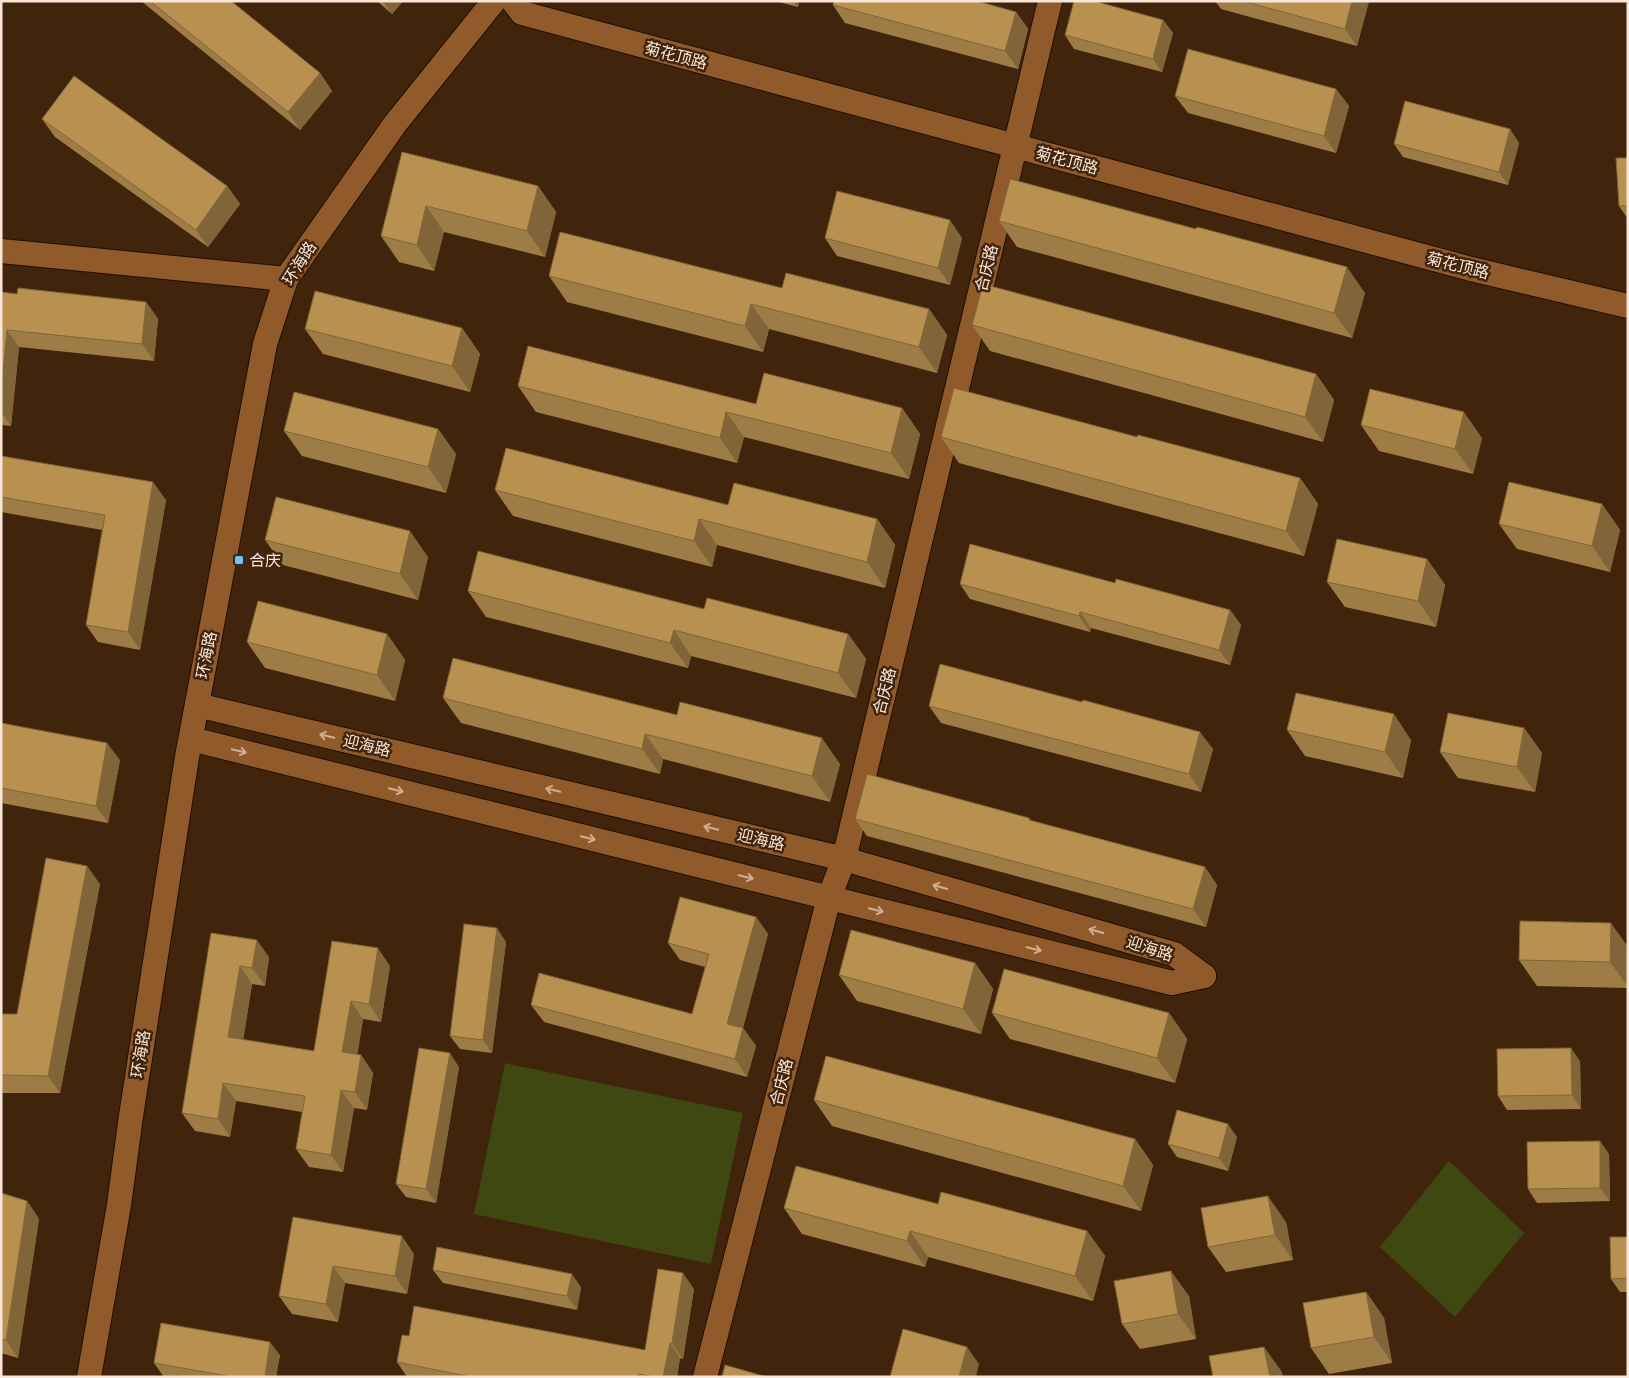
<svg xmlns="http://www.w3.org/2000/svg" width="1629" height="1378" viewBox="0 0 1629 1378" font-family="'PT Sans','Noto Sans SC',sans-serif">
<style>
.grass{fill:#3f4810}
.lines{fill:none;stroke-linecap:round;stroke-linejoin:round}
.minor-casing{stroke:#211003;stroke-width:26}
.minor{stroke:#915a2b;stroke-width:24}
.wall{fill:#9e7c45}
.shaded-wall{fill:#816538}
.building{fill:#b89050;stroke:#816538}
.oneway{stroke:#d0ae93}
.poi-dot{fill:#70c1f4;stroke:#41240c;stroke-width:2}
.labels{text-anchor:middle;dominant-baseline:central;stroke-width:5;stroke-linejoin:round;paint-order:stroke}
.street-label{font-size:16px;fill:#fae6d8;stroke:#41240c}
.poi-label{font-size:16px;fill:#fae6d8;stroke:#41240c;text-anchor:start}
</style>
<rect width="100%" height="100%" fill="#41240c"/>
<g class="grass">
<path d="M505,1063l238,50 -32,151 -237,-50z"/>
<path d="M1449,1161l75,72 -69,84 -75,-70z"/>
</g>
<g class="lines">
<defs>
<g id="minor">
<path d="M513,1l9,12 949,256 157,37"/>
<path d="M1,251l285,28"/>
<path d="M197,705l647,154 330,95 30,22"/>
<path d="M191,739l981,244 32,-7"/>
<path d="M89,1377l30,-172 12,-89 56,-359 78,-413 21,-65 109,-155 99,-123"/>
<path d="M705,1377l124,-479 15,-39 206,-858"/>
</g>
</defs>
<use href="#minor" class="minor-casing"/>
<use href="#minor" class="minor"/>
</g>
<g class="wall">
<path d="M141,1h90l89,72 12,18 -32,39z"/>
<path d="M377,1h26l-11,13z"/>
<path d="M775,1h24l-1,6z"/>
<path d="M1215,1h154l-12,45 -136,-37z"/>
<path d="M833,5l183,7 12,17 -10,40 -173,-46z"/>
<path d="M1163,20l10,13 -11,39 -88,-23 -9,-14z"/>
<path d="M1336,89l13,17 -13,47 -148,-40 -13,-17z"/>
<path d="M42,119l185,67 13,18 -32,43 -153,-110z"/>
<path d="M1510,129l9,14 -11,42 -105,-28 -9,-13z"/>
<path d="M402,152l136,34 18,26 -11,45 -101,-25 -10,39 -35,-9 -18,-26z"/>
<path d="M1628,158v61l-9,-13z"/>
<path d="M999,221l366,72 -13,45 -335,-91z"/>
<path d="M825,238h137l-12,47 -113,-29z"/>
<path d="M549,276l233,12 147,21 18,26 -10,38 -168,-44 -6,23 -196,-50z"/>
<path d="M1,292l16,2 129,8 12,17 -4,42 -135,-14 -8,79 -10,-1z"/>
<path d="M972,325l344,49 18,26 -11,42 -333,-91z"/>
<path d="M462,328l18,26 -10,38 -147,-38 -18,-25z"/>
<path d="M518,386l238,18 146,4 18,26 -11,45 -165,-42 -7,26 -201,-51z"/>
<path d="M1361,425l121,13 -9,36 -94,-23z"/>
<path d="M438,429l18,25 -10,39 -144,-37 -18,-25z"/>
<path d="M941,437l359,41 18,26 -14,52 -345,-93z"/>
<path d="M1,456l165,44 -26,150 -42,-8 -12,-17 16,-95 -101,-18z"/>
<path d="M495,490l233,15 149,14 18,26 -10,43 -168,-43 -5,22 -199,-51z"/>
<path d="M1602,504l18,26 -10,42 -93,-23 -18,-25z"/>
<path d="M265,540l163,17 -10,43 -135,-35z"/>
<path d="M1427,559l18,26 -9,42 -91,-20 -18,-25z"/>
<path d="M1115,583l115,27 11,15 -11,40 -139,-37 -1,4 -120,-33 -10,-15z"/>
<path d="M468,591l236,18 144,25 18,25 -10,39 -165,-42 -3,12 -202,-51z"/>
<path d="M387,634l18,26 -10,41 -130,-33 -18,-26z"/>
<path d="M443,698l397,66 -10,38 -167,-43 -3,15 -199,-51z"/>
<path d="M929,706l284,43 -12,43 -260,-69z"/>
<path d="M1,723l119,37 -12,63 -107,-20z"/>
<path d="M1524,728l18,25 -7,39 -77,-14 -18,-26z"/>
<path d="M1287,730l124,10 -8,38 -98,-22z"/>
<path d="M1029,818l3,3 173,46 12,18 -11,42 -339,-91 -12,-17z"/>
<path d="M100,884l-40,209h-59v-79h16z"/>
<path d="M756,917l12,17 -25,94 13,18 -9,31 -203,-55 -13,-17 161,9 13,-47 -25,-7 -12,-17z"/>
<path d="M211,933l58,24 -4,29 -13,-2 -9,56 71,11 18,-110 58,25 -9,56 -18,-3 -6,36h4l12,18 -6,37 -13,-2 -11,64 -34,-5 -13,-18 6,-37 -66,-11 -6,36 -35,-6 -13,-18z"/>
<path d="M506,942l-14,111 -32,-4 -10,-13z"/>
<path d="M1628,947v41l-91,-2 -18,-26z"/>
<path d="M975,963l18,26 -12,45 -124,-33 -18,-26z"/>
<path d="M992,1013h177l18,26 -12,44 -165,-44z"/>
<path d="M1580,1061l1,48 -74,1 -9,-14z"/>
<path d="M459,1067l-23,136 -30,-6 -10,-13z"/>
<path d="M814,1100l321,39 18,26 -12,46 -309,-85z"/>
<path d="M1237,1137l-9,34 -51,-14 -9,-13z"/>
<path d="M1609,1154l1,47 -73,2 -9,-14z"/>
<path d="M1,1193l26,8 12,18 -21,139 -17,-5z"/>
<path d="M938,1204l149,27 18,25 -12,45 -165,-44 -3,10 -123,-33 -18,-26z"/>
<path d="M293,1217l121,37 -7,40 -62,-11 -7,39 -46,-8 -13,-18z"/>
<path d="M1286,1222l7,38 -67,12 -18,-25z"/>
<path d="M1628,1237v55h-8l-9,-13z"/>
<path d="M433,1270l148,17 -4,23 -134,-27z"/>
<path d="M694,1289l-11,70 -3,-1 -3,19h-270l-10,-15 12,-26 236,14z"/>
<path d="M1366,1292l18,26 8,45 -63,11 -18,-26z"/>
<path d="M1189,1296l7,43 -56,10 -18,-25z"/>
<path d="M280,1355l-4,22h-112l-10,-14z"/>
</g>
<g class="shaded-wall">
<path d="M383,1h20l-11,13z"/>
<path d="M793,1h6l-1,6z"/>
<path d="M1352,1h17l-12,45 -12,-17z"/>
<path d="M1016,12l12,17 -10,40 -13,-18z"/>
<path d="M1163,20l10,13 -11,39 -9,-13z"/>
<path d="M320,73l12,18 -32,39 -12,-18z"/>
<path d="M1336,89l13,17 -13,47 -12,-17z"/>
<path d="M1510,129l9,14 -11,42 -9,-13z"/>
<path d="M227,186l13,18 -32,43 -12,-17z"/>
<path d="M538,186l18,26 -11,45 -18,-26z"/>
<path d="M426,206l18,26 -10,39 -17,-26z"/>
<path d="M950,220l12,18 -12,47 -12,-17z"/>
<path d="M1347,267l18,26 -13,45 -18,-25z"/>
<path d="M146,302l12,17 -4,42 -12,-17z"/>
<path d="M751,304l18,25 -6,23 -18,-26z"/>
<path d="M929,309l18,26 -10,38 -18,-26z"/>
<path d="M462,328l18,26 -10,38 -18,-26z"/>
<path d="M7,330l12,17 -8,79 -10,-14v-19z"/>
<path d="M1316,374l18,26 -11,42 -18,-25z"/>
<path d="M902,408l18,26 -11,45 -18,-26z"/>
<path d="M726,412l18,25 -7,26 -17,-25z"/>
<path d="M1464,412l18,26 -9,36 -18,-25z"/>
<path d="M438,429l18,25 -10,39 -18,-26z"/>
<path d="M1300,478l18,26 -14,52 -18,-25z"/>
<path d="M153,482l13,18 -26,150 -12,-18z"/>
<path d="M1602,504l18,26 -10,42 -18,-26z"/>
<path d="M699,519l18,26 -5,22 -18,-26z"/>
<path d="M877,519l18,26 -10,43 -18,-26z"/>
<path d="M410,531l18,26 -10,43 -18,-26z"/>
<path d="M1427,559l18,26 -9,42 -18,-26z"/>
<path d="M1230,610l11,15 -11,40 -11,-15z"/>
<path d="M1080,612l11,16 -1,4 -11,-16z"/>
<path d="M674,630l17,26 -3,12 -18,-25z"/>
<path d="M387,634l18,26 -10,41 -18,-26z"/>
<path d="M848,634l18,25 -10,39 -18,-25z"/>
<path d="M1394,714l17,26 -8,38 -18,-26z"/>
<path d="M1524,728l18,25 -7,39 -18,-25z"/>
<path d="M1200,732l13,17 -12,43 -12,-18z"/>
<path d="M645,734l18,25 -3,15 -18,-25z"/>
<path d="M822,738l18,26 -10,38 -18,-26z"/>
<path d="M107,743l13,17 -12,63 -12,-17z"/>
<path d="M87,866l13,18 -40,209 -12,-17z"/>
<path d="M1205,867l12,18 -11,42 -13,-18z"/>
<path d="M756,917l12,17 -29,107 -12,-17z"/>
<path d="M1611,923l17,24v40l-18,-25z"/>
<path d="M497,928l9,14 -14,111 -9,-13z"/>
<path d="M257,940l12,17 -4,29 -13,-18z"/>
<path d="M378,948l12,18 -9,56 -12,-18z"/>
<path d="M975,963l18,26 -12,45 -18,-25z"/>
<path d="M240,966l12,18 -11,71 -13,-18z"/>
<path d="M351,1001l12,18 -8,51 -13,-18z"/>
<path d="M1169,1013l18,26 -12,44 -18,-25z"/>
<path d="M743,1028l13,18 -9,31 -12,-18z"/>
<path d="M1571,1048l9,13 1,48 -9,-14z"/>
<path d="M450,1053l9,14 -23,136 -10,-14z"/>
<path d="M361,1055l12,18 -6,37 -12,-18z"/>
<path d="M223,1083l13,18 -6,36 -12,-18z"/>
<path d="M341,1090l13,18 -11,64 -12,-17z"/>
<path d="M1228,1124l9,13 -9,34 -9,-13z"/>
<path d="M1135,1139l18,26 -12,46 -18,-25z"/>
<path d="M1600,1141l9,13 1,47 -10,-13z"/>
<path d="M1268,1196l18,26 7,38 -18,-25z"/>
<path d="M27,1201l12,18 -21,139 -12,-18z"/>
<path d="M910,1231l18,26 -3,10 -18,-26z"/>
<path d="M1087,1231l18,25 -12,45 -18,-25z"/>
<path d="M402,1236l12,18 -7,40 -12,-18z"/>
<path d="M333,1266l12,17 -7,39 -12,-18z"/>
<path d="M1171,1271l18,25 7,43 -18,-25z"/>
<path d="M683,1273l11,16 -11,70 -11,-16z"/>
<path d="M572,1274l9,13 -4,23 -10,-14z"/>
<path d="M1366,1292l18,26 8,45 -18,-26z"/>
<path d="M270,1342l10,13 -4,22h-11z"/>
<path d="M670,1343l10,15 -3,19h-14z"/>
<path d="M967,1347l12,17 -3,13h-17z"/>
<path d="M1264,1347l18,25 1,5h-13z"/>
</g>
<g class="building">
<path d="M150,1h81l89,72 -32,39z"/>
<path d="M834,1h143l39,11 -11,39 -172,-46z"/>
<path d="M1074,1h20l69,19 -10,39 -88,-24z"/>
<path d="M1243,1h109l-7,28z"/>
<path d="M1188,49l148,40 -12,47 -149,-40z"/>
<path d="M74,76l153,110 -31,44 -154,-111z"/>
<path d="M1405,101l105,28 -11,43 -105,-28z"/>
<path d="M402,152l136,34 -11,45 -101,-25 -9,39 -36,-9z"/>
<path d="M1616,158h12v48h-9z"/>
<path d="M1010,179l186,50 1,-2 150,40 -13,46 -335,-92z"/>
<path d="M837,191l113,29 -12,48 -113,-30z"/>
<path d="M560,232l222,56 4,-15 143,36 -10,38 -168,-43 -6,22 -196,-50z"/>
<path d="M983,284l333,90 -11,43 -333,-92z"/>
<path d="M18,288l128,14 -4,42 -135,-14 -6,63v-101l16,2z"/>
<path d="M315,291l147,37 -10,38 -147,-37z"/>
<path d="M528,346l228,58 8,-31 138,35 -11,45 -165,-41 -6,26 -202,-52z"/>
<path d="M954,388l183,49 1,-2 162,43 -14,53 -345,-94z"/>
<path d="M1370,389l94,23 -9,37 -94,-24z"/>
<path d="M294,392l144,37 -10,38 -144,-36z"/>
<path d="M506,448l222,57 6,-22 143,36 -10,43 -168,-43 -5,22 -199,-51z"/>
<path d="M1,456l152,26 -25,150 -42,-7 19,-110 -104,-18z"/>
<path d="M1509,482l93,22 -10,42 -93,-22z"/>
<path d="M276,497l134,34 -10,43 -135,-34z"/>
<path d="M1337,539l90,20 -9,42 -91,-19z"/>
<path d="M970,544l145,39 1,-4 114,31 -11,40 -139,-38 -1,4 -119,-32z"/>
<path d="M478,551l226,58 3,-11 141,36 -10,39 -164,-43 -4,13 -202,-52z"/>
<path d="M258,601l129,33 -10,41 -130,-33z"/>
<path d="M453,658l224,57 3,-13 142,36 -10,38 -167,-42 -3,15 -199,-51z"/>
<path d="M940,664l142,38 1,-2 117,32 -11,42 -260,-68z"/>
<path d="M1296,693l98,21 -9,38 -98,-22z"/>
<path d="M1448,713l76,15 -7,39 -77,-15z"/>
<path d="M1,723l106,20 -11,63 -95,-18z"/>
<path d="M867,774l162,44v2l176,47 -12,42 -338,-90z"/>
<path d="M46,858l41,8 -39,210 -47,-1v-61h16z"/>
<path d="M680,897l76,20 -29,107 16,4 -8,31 -204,-54 8,-32 153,41 17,-60 -41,-11z"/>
<path d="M1520,921l91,2 -1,39 -91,-2z"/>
<path d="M464,924l33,4 -14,112 -33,-4z"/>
<path d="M851,930l124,33 -12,46 -124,-34z"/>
<path d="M211,933l46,7 -5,28 -12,-2 -12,71 86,14 18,-110 46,7 -9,56 -18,-3 -9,51 19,3 -6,37 -14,-2 -10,65 -35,-6 9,-53 -82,-13 -5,36 -36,-6z"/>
<path d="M1004,969l165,44 -12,45 -165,-45z"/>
<path d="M419,1048l31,5 -24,136 -30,-5z"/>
<path d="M1571,1048l1,47 -74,1 -1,-47z"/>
<path d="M826,1056l309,83 -12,47 -309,-86z"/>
<path d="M1177,1110l51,14 -9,34 -51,-14z"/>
<path d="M1600,1141v47l-72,1 -1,-47z"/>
<path d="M796,1166l142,38 3,-12 146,39 -12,45 -165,-45 -3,10 -123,-33z"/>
<path d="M1,1193l26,8 -21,139 -5,-1z"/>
<path d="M1268,1196l7,39 -67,12 -7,-39z"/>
<path d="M293,1217l109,19 -7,40 -62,-10 -7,38 -47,-8z"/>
<path d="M1610,1237h18v41l-17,1z"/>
<path d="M437,1247l135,27 -5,22 -134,-26z"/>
<path d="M658,1269l25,4 -11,70h-2l-7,34h-8l-16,-3 -1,3h-167l-74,-15 5,-27 7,1 5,-30 231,44z"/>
<path d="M1171,1271l7,43 -56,10 -8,-43z"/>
<path d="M1366,1292l8,45 -63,11 -8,-45z"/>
<path d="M161,1323l109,19 -5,35h-32l-79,-14z"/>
<path d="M903,1329l64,18 -8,30h-69z"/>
<path d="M1264,1347l6,30h-57l-4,-21z"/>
<path d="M725,1365l42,12h-45z"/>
</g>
<defs><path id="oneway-shaft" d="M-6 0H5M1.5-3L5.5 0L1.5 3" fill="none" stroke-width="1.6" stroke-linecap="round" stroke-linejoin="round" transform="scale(1.25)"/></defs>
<g class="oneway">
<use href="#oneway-shaft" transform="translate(327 736) rotate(-167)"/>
<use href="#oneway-shaft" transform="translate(239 751) rotate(14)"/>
<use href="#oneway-shaft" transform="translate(396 790) rotate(14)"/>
<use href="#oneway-shaft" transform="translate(553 790) rotate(-167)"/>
<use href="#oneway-shaft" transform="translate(711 828) rotate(-167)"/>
<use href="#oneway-shaft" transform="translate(588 838) rotate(14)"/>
<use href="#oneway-shaft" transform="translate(746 877) rotate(14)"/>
<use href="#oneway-shaft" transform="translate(940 887) rotate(-164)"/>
<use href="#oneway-shaft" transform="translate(876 910) rotate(14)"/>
<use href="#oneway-shaft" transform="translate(1096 931) rotate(-164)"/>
<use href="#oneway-shaft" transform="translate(1034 949) rotate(14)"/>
</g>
<rect class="poi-dot" x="234" y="555" width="10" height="10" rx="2.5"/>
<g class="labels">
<g class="street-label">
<text transform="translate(676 55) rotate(15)">菊花顶路</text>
<text transform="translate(1067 160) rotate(15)">菊花顶路</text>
<text transform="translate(299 263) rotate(-58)">环海路</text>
<text transform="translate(1458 265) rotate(14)">菊花顶路</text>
<text transform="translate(986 268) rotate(-76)">合庆路</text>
<text transform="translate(206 655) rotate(-79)">环海路</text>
<text transform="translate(884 691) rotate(-76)">合庆路</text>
<text transform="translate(367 745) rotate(13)">迎海路</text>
<text transform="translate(761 839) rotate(13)">迎海路</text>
<text transform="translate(1150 948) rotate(18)">迎海路</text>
<text transform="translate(140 1054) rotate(-81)">环海路</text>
<text transform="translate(781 1082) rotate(-76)">合庆路</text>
</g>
<g class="poi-label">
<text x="249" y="560">合庆</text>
</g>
</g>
<rect width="1629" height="1378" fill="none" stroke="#fae6d8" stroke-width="5"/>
</svg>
